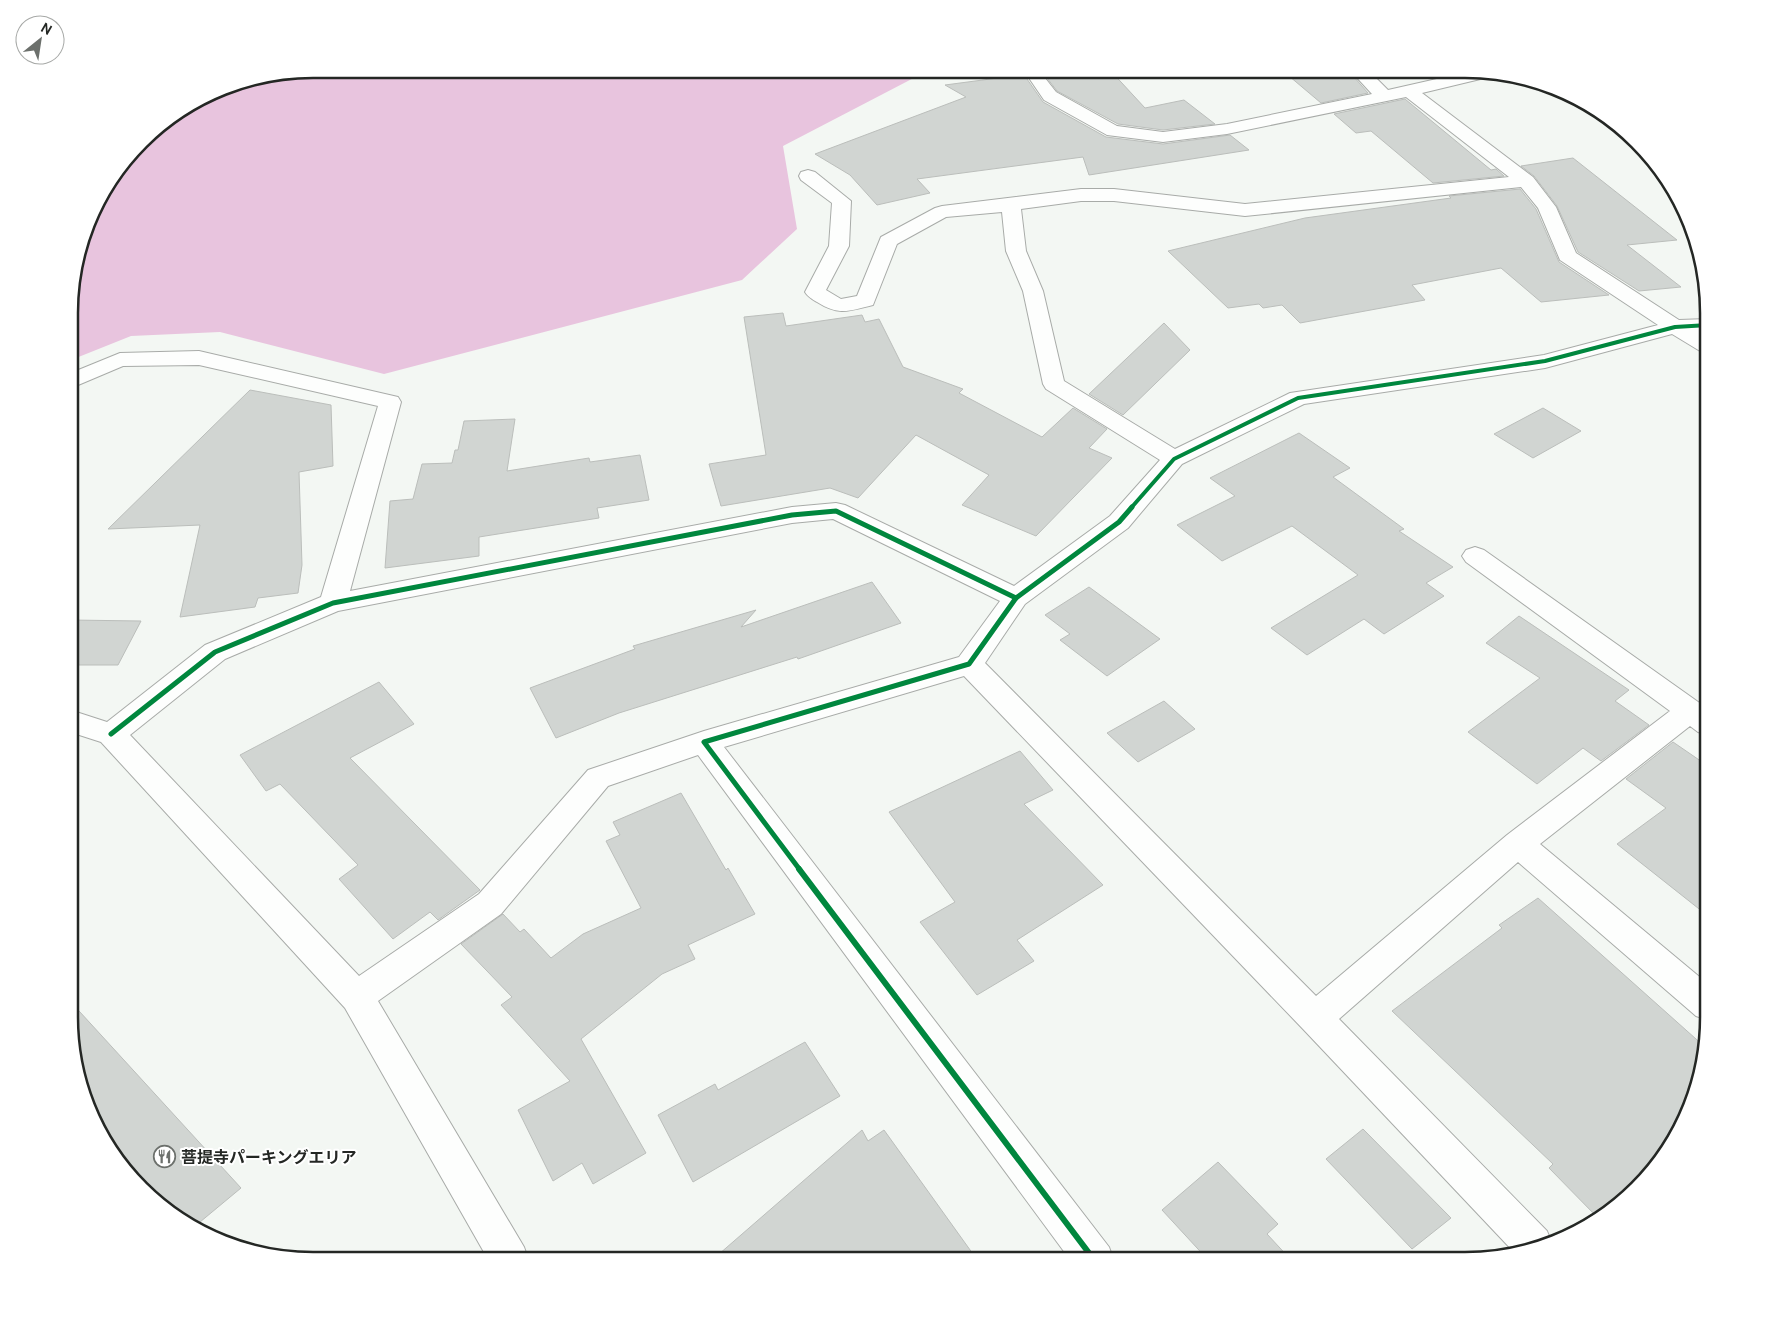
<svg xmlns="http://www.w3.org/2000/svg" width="1777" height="1330" viewBox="0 0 1777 1330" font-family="Cabin,'Noto Sans JP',sans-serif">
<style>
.forest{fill:#e8c4de}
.building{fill:#d1d5d2;stroke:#bbbebb}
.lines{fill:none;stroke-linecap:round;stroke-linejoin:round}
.street-casing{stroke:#a8aba8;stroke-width:2}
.street{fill:#fdfefd;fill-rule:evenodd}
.cycleway-far2-casing{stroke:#fff;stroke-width:6}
.cycleway-far1-casing{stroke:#fff;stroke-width:8}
.cycleway-casing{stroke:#fff;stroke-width:9}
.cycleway-far2{stroke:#00873e;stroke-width:4}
.cycleway-far1{stroke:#00873e;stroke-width:5}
.cycleway{stroke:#00873e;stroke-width:6}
.labels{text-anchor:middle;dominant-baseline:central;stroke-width:4;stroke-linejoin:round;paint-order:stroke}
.near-poi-label{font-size:16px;font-weight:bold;fill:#242724;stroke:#fff;text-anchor:start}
.rim{fill:none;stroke:#242724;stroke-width:2.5}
</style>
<rect width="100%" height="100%" fill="#f3f7f3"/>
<path class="forest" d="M313,69h618l-148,77 14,83 -55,51 -358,94 -164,-42 -89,4 -60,24v-80l30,-89 51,-62 82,-47z"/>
<g class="building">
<path d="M1068,69h41l36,39 39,-8 31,24 -52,6 -45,-6 -61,-33 -10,-13 2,-6z"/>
<path d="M1311,69h36l21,24 -47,10 -32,-27 25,-2z"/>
<path d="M1028,74l-1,5 16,23 63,35 57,7 67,-9 19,15 -160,25 -6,-18 -166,22 13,14 -53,12 -27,-30 -35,-21 151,-57 -21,-12z"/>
<path d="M1405,99l86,71 5,-1 8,7 -71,7 -62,-52 -15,2 -22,-19z"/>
<path d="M1573,158l104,82 -50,5 54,42 -42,4 -61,-39 -21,-46 -23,-30 -13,-10z"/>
<path d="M1520,189l16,20 23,53 50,33 -68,7 -40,-34 -89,17 13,15 -125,23 -18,-18 -19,3 -4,-4 -31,4 -60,-57 137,-33 146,-20 -2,-2z"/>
<path d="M783,313l3,13 76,-11 3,7 14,-3 24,48 60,22 -4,4 83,44 31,-29 34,21 -18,19 23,10 -76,78 -74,-31 27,-30 -73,-40 -58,63 -28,-10 -109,18 -12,-42 57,-9 -22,-138z"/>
<path d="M1164,323l26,27 -67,65 -34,-21z"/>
<path d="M250,390l81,15 2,61 -34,6 3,93 -4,28 -40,5 -3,9 -75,10 20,-92 -92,4z"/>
<path d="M1543,408l38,23 -48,27 -39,-24z"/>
<path d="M515,419l-8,52 82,-13 1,4 50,-7 9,45 -52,8 2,10 -120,19v19l-94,12 5,-67 23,-2 9,-35 30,-1 3,-13h3l6,-29z"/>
<path d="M1299,433l51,35 -17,9 71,52 -5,2 54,36 -27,16 18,13 -60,38 -20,-15 -57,36 -36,-27 87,-53 -66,-49 -70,35 -45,-36 58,-29 -25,-18z"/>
<path d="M872,582l29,41 -103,36 -1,-2 -178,56 -63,25 -26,-50 105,-39 -2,-3 123,-36 -15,17z"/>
<path d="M1089,587l71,52 -53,37 -47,-36 10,-6 -25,-19z"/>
<path d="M1519,616l110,74 -14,11 34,24 -48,36 -18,-13 -46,36 -69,-52 72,-54 -54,-35z"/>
<path d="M70,620l71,1 -23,44h-48z"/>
<path d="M379,682l35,42 -64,34 130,132 -42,30 -8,-8 -37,27 -54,-60 19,-14 -78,-81 -14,7 -26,-36z"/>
<path d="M1164,701l31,28 -57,33 -31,-29z"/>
<path d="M1673,742l35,24v150l-91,-72 49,-36 -40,-29z"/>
<path d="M1020,751l33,39 -29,14 79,81 -86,55 17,21 -57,34 -57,-73 35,-20 -66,-90z"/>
<path d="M681,793l45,77 2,-2 27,46 -67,31 7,14 -33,15 -81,65 65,114 -53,31 -11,-21 -29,18 -35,-71 52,-29 -69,-76 11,-8 -51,-53 42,-30 17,18 4,-3 27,29 32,-24 58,-26 -35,-67 14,-6 -7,-13z"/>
<path d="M1538,898l167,149 -15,64 -42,67 -51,39 -48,-49 4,-4 -161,-153 110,-83 -3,-3z"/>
<path d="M69,1000l172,188 -47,39 -42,-26 -58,-75 -25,-92z"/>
<path d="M805,1042l35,54 -147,86 -35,-67 57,-31 3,6z"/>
<path d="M1363,1129l88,89 -39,31 -86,-90z"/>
<path d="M862,1130l6,11 16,-11 94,131h-267z"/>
<path d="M1218,1162l60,62 -11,10 25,27h-83l-47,-51z"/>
</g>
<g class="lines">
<defs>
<path id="street" d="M1032,69h16l-3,9 11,14 61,34 46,6 64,-8 145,-30 -23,-25h18l21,21 93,-21 17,4 -1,2 -75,18 111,84 23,30 20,46 103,67 29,-1v12l-9,1 9,5v15l-8,-1 -28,-17 -127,34 -241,36 -122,60 -54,64 -103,76 -40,59 331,333 191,-161 163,-124 -204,-149 -4,-6 4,-6 9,-3 9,3 224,159v26l-10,-3 -8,-6 -150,118 168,140v36l-12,-4 -178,-154 -179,157 208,212 4,10 -39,9 -209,-221 -339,-353 -240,71 385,500 5,14h-43l-373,-506 -90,31 -107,128 -123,87 146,246 5,14h-40l-144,-253 -244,-266 -31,-10v-22l37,12 98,-77 116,-48 57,-191 -179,-41 -76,1 -52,22v-15l49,-20 79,-2 199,46 3,5 -51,189 442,-84 44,-4 9,2 169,81 96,-70 50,-56 -114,-71 -3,-5 -20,-93 -17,-40 -4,-39 -56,5 -49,27 -24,61c-24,6 -34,11 -56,-3 -5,-3 -9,-5 -12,-10l24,-46 3,-43 -31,-23 -2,-4 2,-4 7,-2 7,2 36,29 -2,45 -23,44 15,9 16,-3 24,-59 54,-29 7,-2 139,-17h33l131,15 264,-27 -103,-80 -179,37 -64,8 -56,-7 -63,-35 -15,-22zM1521,187l17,21 22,52 98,65 -114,30 -254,38 -115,56 -111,-68 -21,-90 -17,-40 -5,-42 60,-8h33l131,15zM833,519l167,82 -41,56 -255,74 -116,39 -109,124 -120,82 -229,-241 95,-76 113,-48 454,-88z"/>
</defs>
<use href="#street" class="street-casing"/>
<use href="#street" class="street"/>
<defs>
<path id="cycleway-far2" d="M1131,508l43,-49 124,-61 247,-37 130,-34 33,-2"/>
<g id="cycleway-far1">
<path d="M111,734l104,-82 118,-49 459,-88 44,-4 180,87"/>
<path d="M800,870l-96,-128 265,-78 47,-66 103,-76 13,-15"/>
</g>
<path id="cycleway" d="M799,869l296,392"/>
</defs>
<use href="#cycleway-far2" class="cycleway-far2-casing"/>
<use href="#cycleway-far1" class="cycleway-far1-casing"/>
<use href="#cycleway" class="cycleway-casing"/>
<use href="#cycleway-far2" class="cycleway-far2"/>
<use href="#cycleway-far1" class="cycleway-far1"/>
<use href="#cycleway" class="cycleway"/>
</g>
<defs>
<symbol id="restaurant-ring" viewBox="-11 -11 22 22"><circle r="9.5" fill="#fff" stroke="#6c706c" stroke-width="1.5"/><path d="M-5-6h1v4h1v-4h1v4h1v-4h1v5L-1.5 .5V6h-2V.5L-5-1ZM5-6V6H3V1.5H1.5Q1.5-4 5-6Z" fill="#6c706c"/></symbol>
</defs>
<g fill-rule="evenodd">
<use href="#restaurant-ring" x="152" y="1144" width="25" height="25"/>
</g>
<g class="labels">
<g class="near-poi-label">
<text x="181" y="1157">菩提寺パーキングエリア</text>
</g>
</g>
<path d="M0 0H1777V1330H0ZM313 78H1465A235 235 0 0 1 1700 313V1017A235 235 0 0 1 1465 1252H313A235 235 0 0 1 78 1017V313A235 235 0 0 1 313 78Z" fill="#fff" fill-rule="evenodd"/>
<path class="rim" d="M313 78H1465A235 235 0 0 1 1700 313V1017A235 235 0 0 1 1465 1252H313A235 235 0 0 1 78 1017V313A235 235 0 0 1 313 78Z"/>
<g transform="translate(40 40) rotate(30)"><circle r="24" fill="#ffffff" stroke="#a7a9a7"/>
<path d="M0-4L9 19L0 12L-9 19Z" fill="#6c706c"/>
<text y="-8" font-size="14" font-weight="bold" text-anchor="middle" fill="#242724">N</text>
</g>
</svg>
